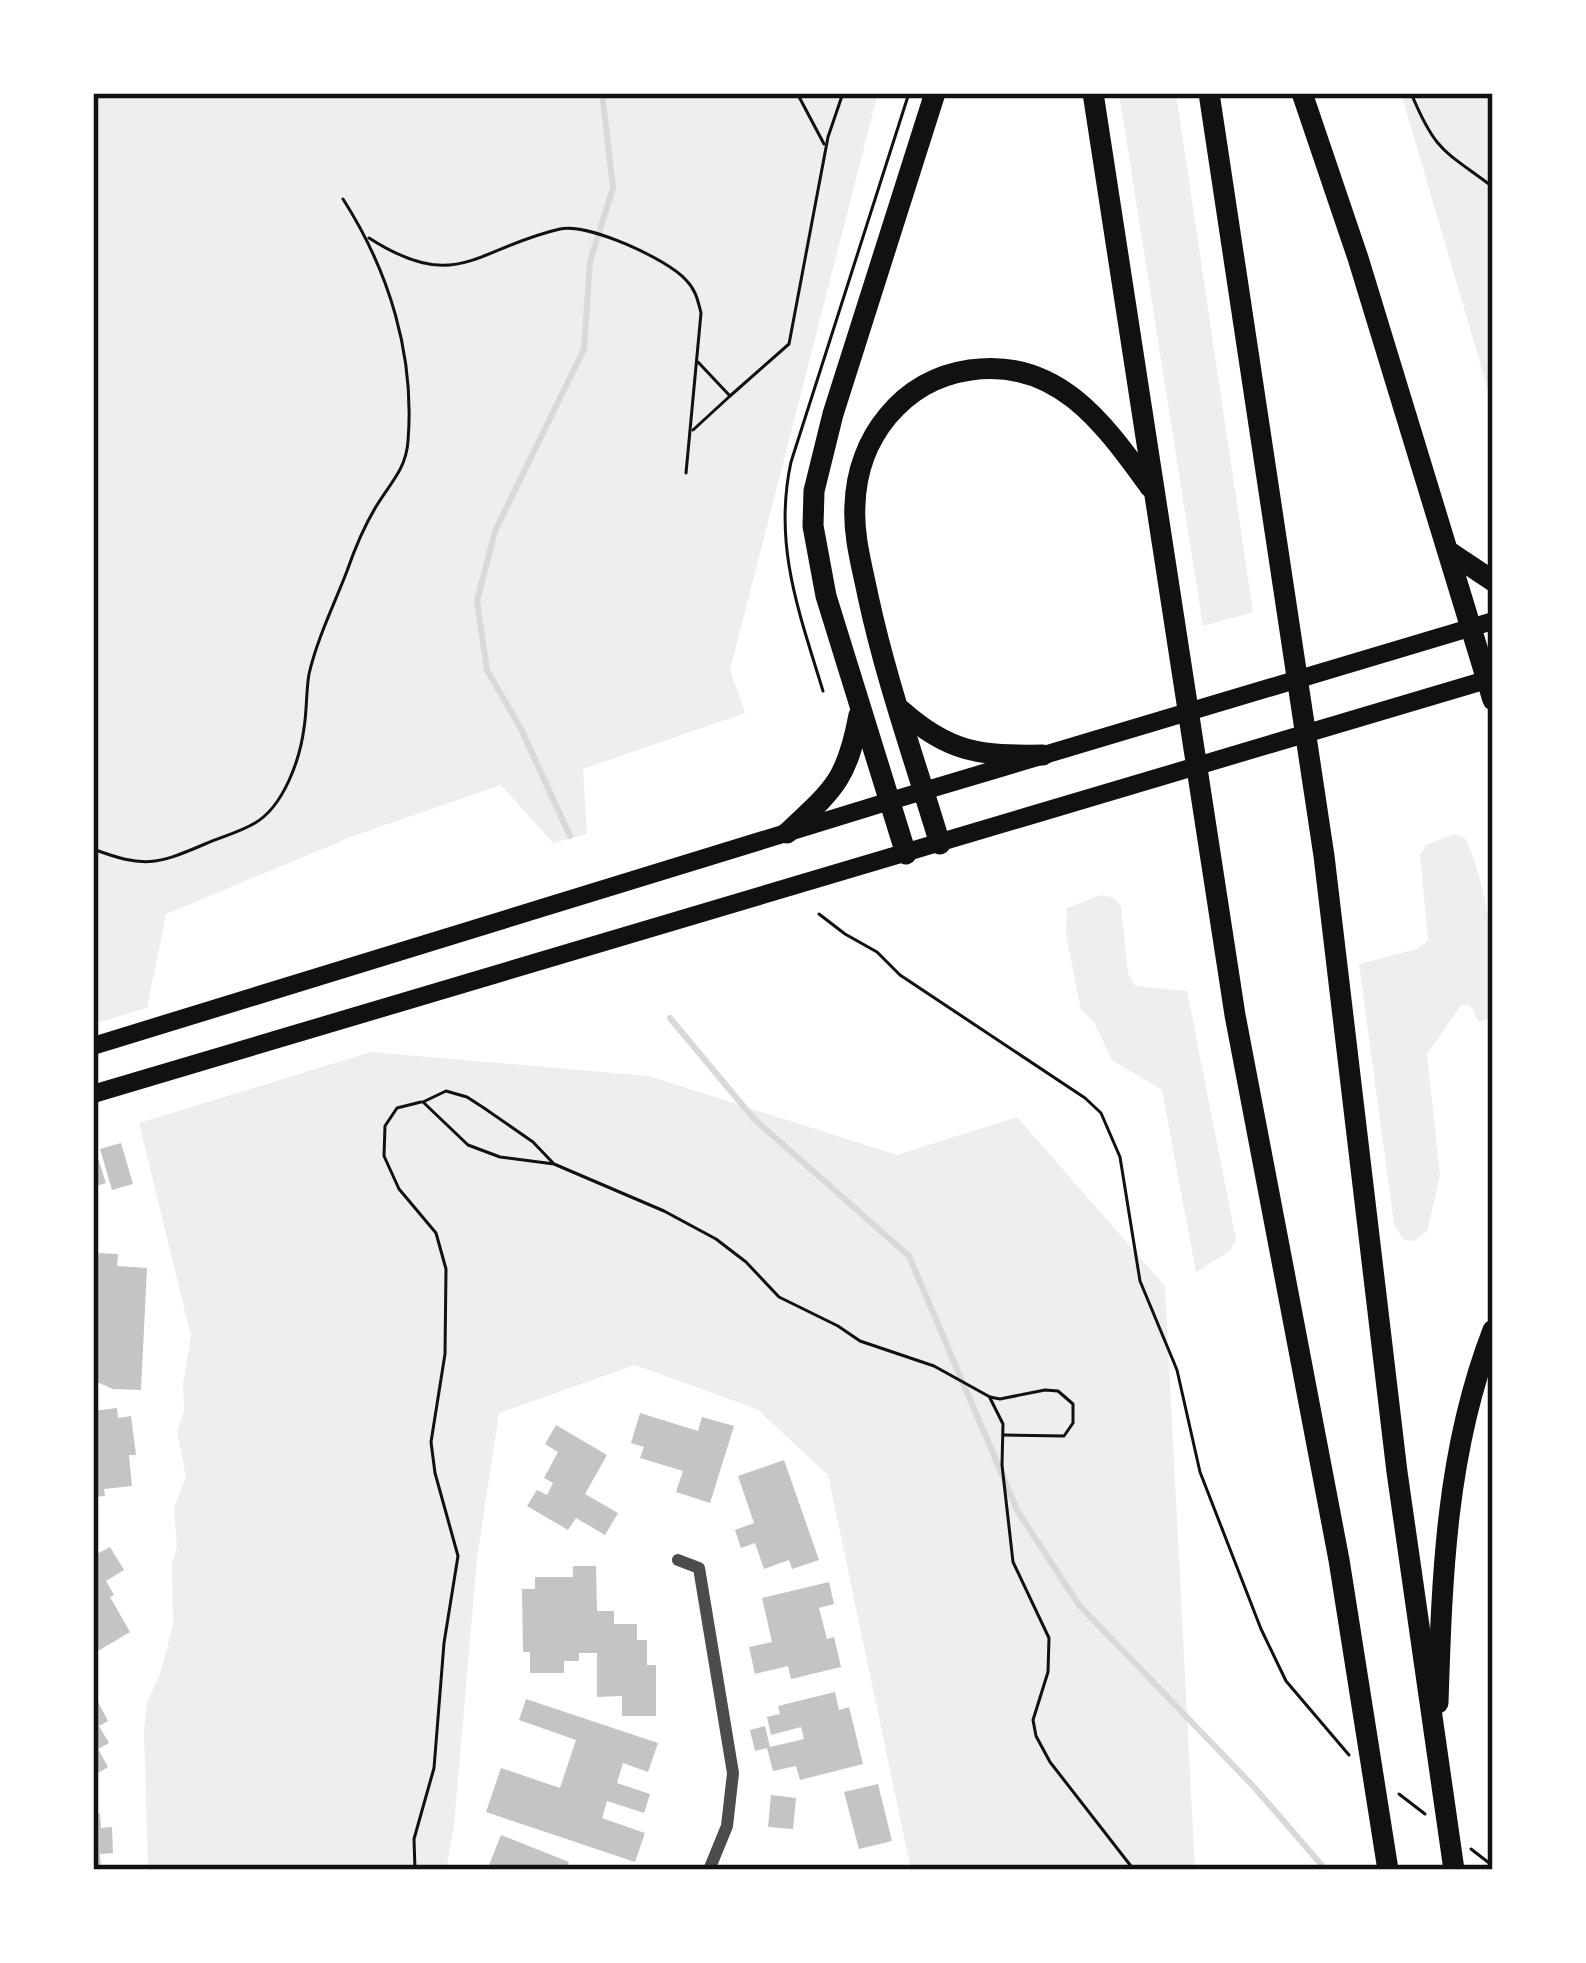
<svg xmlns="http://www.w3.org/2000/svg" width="1586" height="1963" viewBox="0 0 1586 1963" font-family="Montserrat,sans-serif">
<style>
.green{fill:#eee}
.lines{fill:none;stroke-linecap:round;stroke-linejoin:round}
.stream{stroke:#d9d9d9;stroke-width:6}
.building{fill:#c4c4c4}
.path{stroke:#111;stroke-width:3}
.minor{stroke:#4c4c4c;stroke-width:12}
.primary{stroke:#111;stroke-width:18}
.motorway{stroke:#111;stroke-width:21}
.neatline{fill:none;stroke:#111;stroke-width:4.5}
</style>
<rect width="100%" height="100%" fill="#fff"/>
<g class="green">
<path d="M93,93h785l-148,577 15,43 -162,56 4,65 -34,9 -52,-58 -145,50 -190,79 -19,94 -54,16z"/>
<path d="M1119,93h57l77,519 -50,14z"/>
<path d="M1401,93h92v314z"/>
<path d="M1454,834l12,5c24,57 27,112 27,173l-1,6 -13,4 -9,-17h-9l-34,49 13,122 -13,55 -13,10 -10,-1 -10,-16 -35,-260 58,-15 11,-8 -8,-86 6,-10z"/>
<path d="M1102,895l12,3 7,8 7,67 7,13 52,5 49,249 -6,11 -34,21 -34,-182 -50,-30 -18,-38 -13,-12 -15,-76 1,-26z"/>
<path d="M371,1052l278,24 248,79 120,-38 148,169 30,584h-284l-83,-395 -71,-66 -122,-44 -136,48 -22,145 -23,268 -8,44h-298l-4,-140 3,-27 13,-29 13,-49 -1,-61 5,-17 -3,-39 12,-31 -9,-45 7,-21 -1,-27 8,-48 -52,-213z"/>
</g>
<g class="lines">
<g class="stream">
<path d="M570,836l-49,-107 -34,-59 -10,-69 18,-70 89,-182 6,-88 23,-73 -11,-95"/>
<path d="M670,1018l84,101 155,137 109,256 61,93 175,182 72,83"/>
</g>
</g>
<g class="building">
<path d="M93,1143l13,40 -13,4z"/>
<path d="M121,1143l12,41 -21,6 -12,-41z"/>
<path d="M99,1253l19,1 -1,12 30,2 -6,122 -28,-1 -16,-7v-9h-4v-105z"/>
<path d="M117,1408l1,10 13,-2 5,39h-7l3,31 -28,3 1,7 -12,1v-86z"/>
<path d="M640,1413l58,18 4,-14 32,9 -24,77 -34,-11 7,-21 -43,-13 4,-11 -13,-4z"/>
<path d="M556,1425l51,30 -22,39 33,19 -13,22 -29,-17 -8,12 -41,-24 10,-16 10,5 6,-12 -9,-5 14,-26 -13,-8z"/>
<path d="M784,1460l35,100 -27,9 -3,-9 -25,9 -9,-26 -14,5 -6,-18 19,-7 -16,-47z"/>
<path d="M110,1547l14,23 -18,11 8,14 -4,2 20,35 -37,22v-98z"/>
<path d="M573,1566h23l1,45h17v13h23v16h10v25h9v51h-34v-20l-25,1v-44h-18v8h-15v12h-34v-21h-7l-1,-63h13v-12h38z"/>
<path d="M829,1582l5,22 -15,4 8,31 7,-2 7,30 -50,12 -3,-13 -33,8 -6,-27 23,-5 -10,-44z"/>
<path d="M93,1692l15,29 -9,5 10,17 -11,6 10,18 -15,9z"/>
<path d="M835,1692l4,18 10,-3 14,57 -63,16 -4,-14 -23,5 -6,-23 -12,3 -5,-21 15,-4 5,21 34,-8 -3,-12 -30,8 -4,-18 13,-3 -2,-8z"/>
<path d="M526,1699l132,44 -10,29 -25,-9 -6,20 33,11 -6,19 -37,-12 -5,17 43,15 -10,29 -149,-50 15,-44 59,20 16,-48 -57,-20z"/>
<path d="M878,1784l14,57 -33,8 -15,-57z"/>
<path d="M771,1795l25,3 -3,31 -25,-2z"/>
<path d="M100,1813l1,15 11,-1 1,26 -13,1 1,16h-8v-56z"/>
<path d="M501,1835l68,27 -3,8h-79z"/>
</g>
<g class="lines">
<g class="path">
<path d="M797,93l27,51"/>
<path d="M1411,93c25,60 33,57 82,94"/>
<path d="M369,238c89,57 107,10 191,-9 29,-6 107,30 126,51 10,10 12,21 15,33l-15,160"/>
<path d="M730,396l59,-52 39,-207 15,-44"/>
<path d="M693,430l37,-34 -32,-34"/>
<path d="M823,691c-24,-79 -50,-146 -32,-229l118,-369"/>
<path d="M93,849c51,19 63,16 112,-5 16,-7 35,-12 50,-21 29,-17 45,-64 49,-95 3,-18 2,-37 5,-54 8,-35 25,-69 38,-103 8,-23 17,-45 30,-66 14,-23 29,-36 31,-64 7,-86 -19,-170 -65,-242"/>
<path d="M819,914l26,20 32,18 23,23 185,123 16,15 19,44 20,124 37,89 23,102 61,157 25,52 63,74"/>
<path d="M554,1164l-54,-7 -32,-12 -45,-43 23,-11 21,6 17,11 49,34 21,22 110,47 52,28 30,23 33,35 59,29 22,15 74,25 56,31 10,2 45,-9 13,1 15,13v19l-9,13 -60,-1"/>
<path d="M990,1398l13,26 -1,41 11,97 36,76 -1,34 -15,48 3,16 14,26 84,108"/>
<path d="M1399,1794l26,20"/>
<path d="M1471,1849l22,17"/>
<path d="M415,1870l-1,-31 20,-71 10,-125 14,-87 -23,-83 -4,-31 14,-88 1,-85 -10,-36 -37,-44 -15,-33 1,-30 12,-18 24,-6"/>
</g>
<path class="minor" d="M678,1560l21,8 34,205 -6,53 -18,44"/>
<g class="primary">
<path d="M93,1046l797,-245 603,-180"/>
<path d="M93,1094l1400,-416"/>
</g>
<g class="motorway">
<path d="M1093,93l142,922 104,545 49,310"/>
<path d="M1209,93l115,763 73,616 57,398"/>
<path d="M1302,93l56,165 135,442"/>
<path d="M1451,553l42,28"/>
<path d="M901,710c48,43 80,46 142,45"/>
<path d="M787,833c47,-44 60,-53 72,-118"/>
<path d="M940,844c-25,-83 -54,-164 -72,-248 -6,-30 -15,-60 -13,-91 2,-67 47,-125 115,-135 88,-13 135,55 180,117"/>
<path d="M906,854l-80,-258 -13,-70 1,-35 19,-77 102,-321"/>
<path d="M1438,1703c4,-128 8,-252 55,-373"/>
</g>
</g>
<rect width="1586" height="1963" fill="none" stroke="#ffffff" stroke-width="192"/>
<rect x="96" y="96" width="1394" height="1771" class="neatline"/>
</svg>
